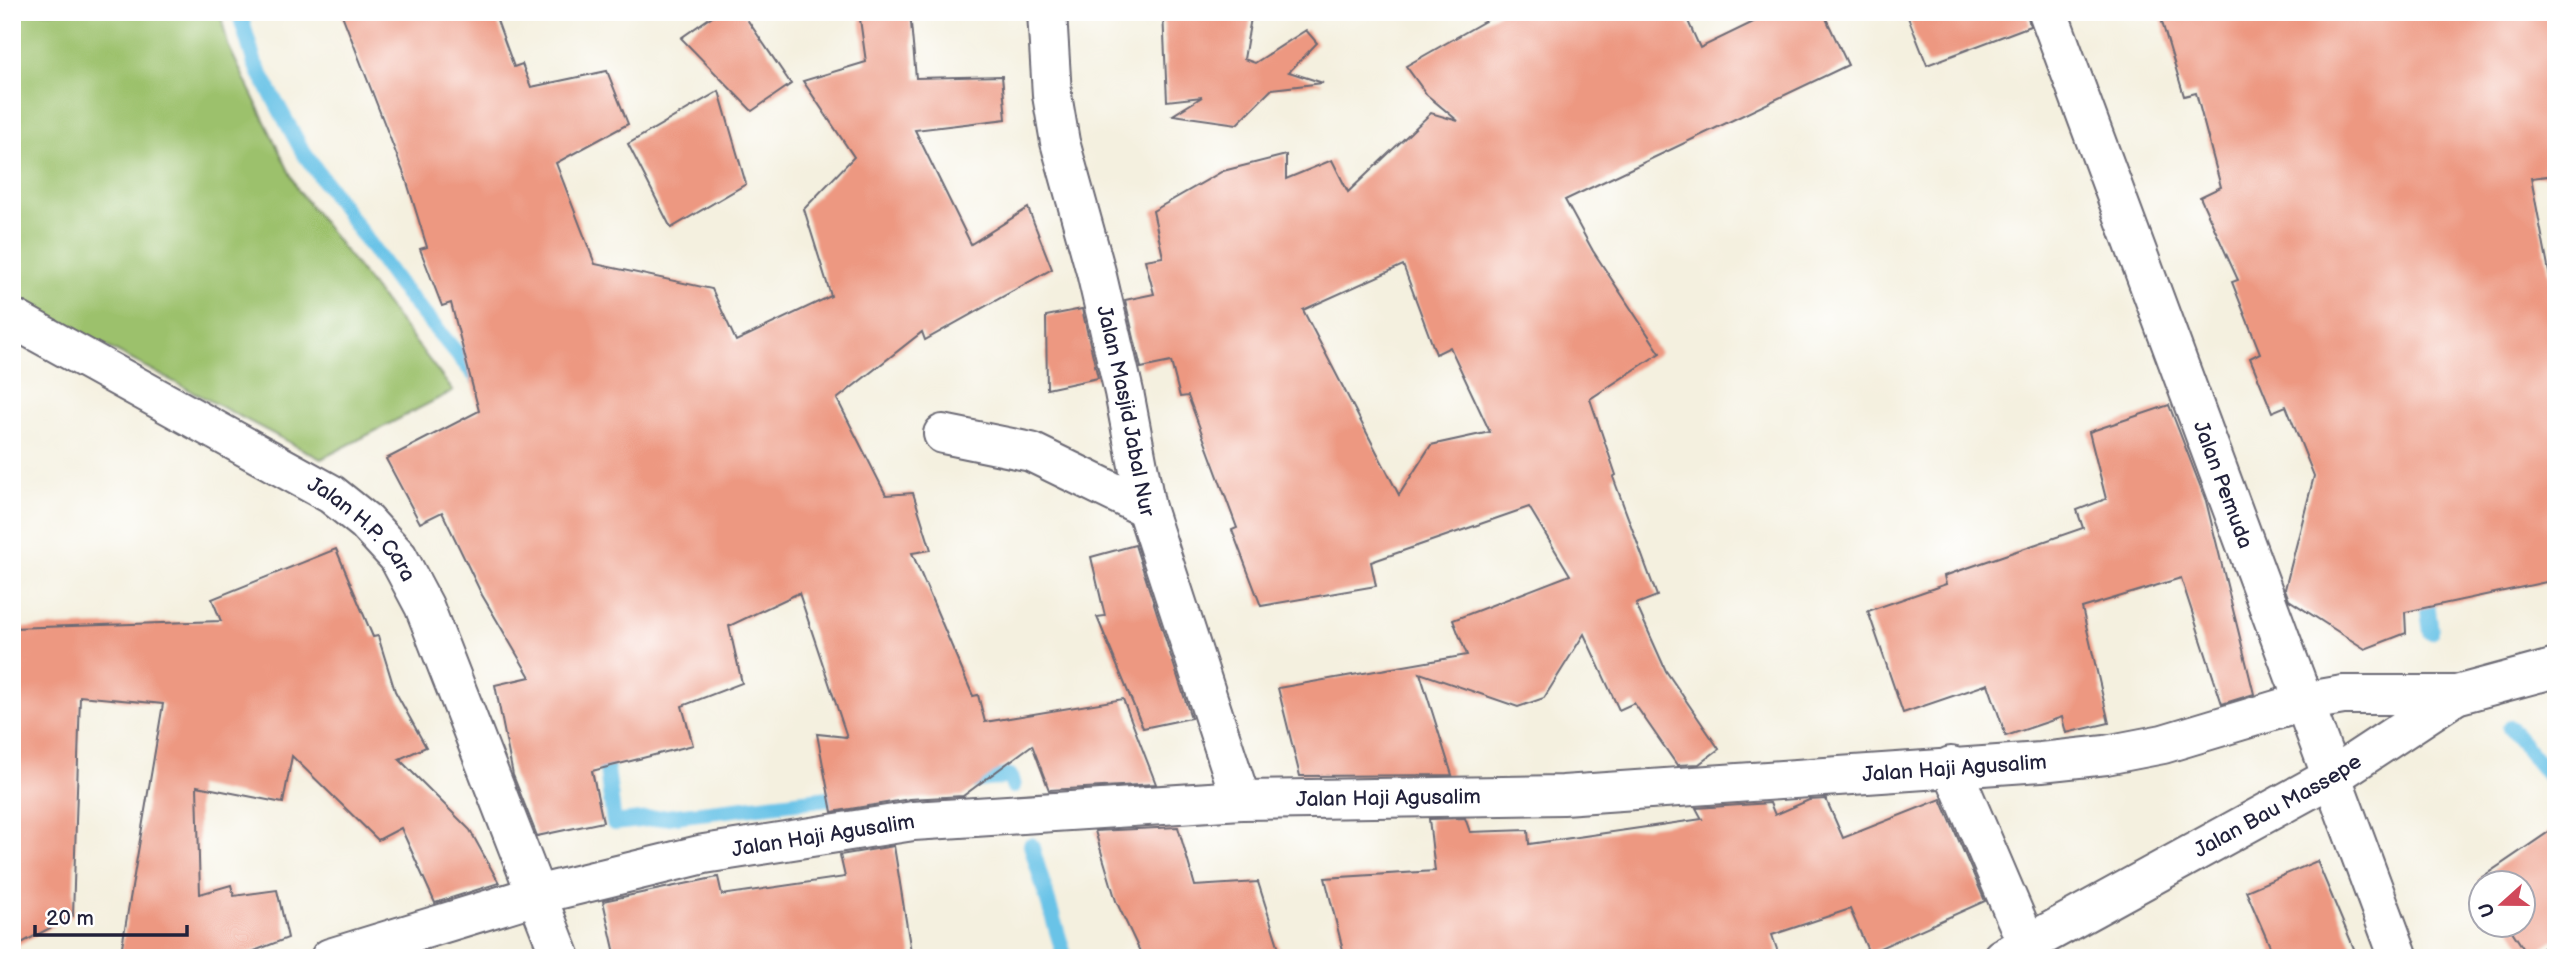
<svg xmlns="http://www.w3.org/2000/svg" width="2568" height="970" viewBox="0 0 2568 970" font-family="'Balsamiq Sans',sans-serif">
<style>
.green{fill:#9cc16c;stroke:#5f7254;stroke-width:2}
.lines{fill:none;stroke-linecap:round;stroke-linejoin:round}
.stream{stroke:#69c3e7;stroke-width:16}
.building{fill:#ed9881;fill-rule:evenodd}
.minor-casing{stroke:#6c6a74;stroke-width:42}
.tertiary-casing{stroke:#6c6a74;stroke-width:42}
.trunk-casing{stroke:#6c6a74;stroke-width:42}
.minor{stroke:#fff;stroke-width:38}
.tertiary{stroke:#fff;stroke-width:38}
.trunk{stroke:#fff;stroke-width:38}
.labels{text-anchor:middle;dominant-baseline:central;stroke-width:5;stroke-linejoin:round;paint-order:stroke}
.street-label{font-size:21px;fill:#22223b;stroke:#fff}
</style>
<rect width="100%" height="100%" fill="#fff"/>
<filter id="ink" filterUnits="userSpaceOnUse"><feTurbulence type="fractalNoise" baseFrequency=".0143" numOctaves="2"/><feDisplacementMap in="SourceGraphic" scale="14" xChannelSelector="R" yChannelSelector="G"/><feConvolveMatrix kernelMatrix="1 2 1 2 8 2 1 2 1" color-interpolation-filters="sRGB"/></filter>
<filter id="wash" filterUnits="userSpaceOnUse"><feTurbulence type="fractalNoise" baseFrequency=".00686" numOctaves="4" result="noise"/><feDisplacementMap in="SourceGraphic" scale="28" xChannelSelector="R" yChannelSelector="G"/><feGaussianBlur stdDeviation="1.57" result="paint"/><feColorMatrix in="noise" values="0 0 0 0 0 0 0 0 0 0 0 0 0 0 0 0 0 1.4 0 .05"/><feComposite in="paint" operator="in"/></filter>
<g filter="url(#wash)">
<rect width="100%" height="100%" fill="#f4f0df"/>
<path class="green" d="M12,12h208l8,33 70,145 155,201 -132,68 -309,-162z"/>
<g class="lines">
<g class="stream">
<path d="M239,12l16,52 48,88 96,133 82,97"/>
<path d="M2425,589l6,43"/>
<path d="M2510,728l46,56"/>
<path d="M604,746l10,77 234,-27"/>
<path d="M964,782l46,-6 3,10"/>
<path d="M1031,845l34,113"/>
</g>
</g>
<g id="blocks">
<g class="building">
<path d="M341,12h153l20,55 8,-3 9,23 76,-16 21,53 -72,39 39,101 117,25 24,52 95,-45 -27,-87 50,-52 -51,-76 63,-19 -7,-50h51l6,66 86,-2 4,43 -91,11 56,114 57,-36 24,61 -127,71 -3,-8 -85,67 49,96 27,-2 18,57 -19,3 61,143 5,-1 7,27 138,-23 33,85 -107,6 -17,-45 -69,51 -53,3 -78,13 -15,-78 30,3 -48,-144 -70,33 13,57 -60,23 11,39 -101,26 11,51 -66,14 -24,-61 -18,-90 35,-8 -48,-82 -40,-83 -22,11 -34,-64 93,-48 -28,-108 -9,3 -22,-57 7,-2 -21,-68z"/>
<path d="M718,12h24l49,72 -39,27 -71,-73z"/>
<path d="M1163,12h89l-8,47 11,4 51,-33 11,13 -28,29 34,11 -51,6 -35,35 -64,-9 29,-18 -35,4z"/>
<path d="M1501,12h183l16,36 74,-36h49l25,53 -283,135 28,51 67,102 -70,46 26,76 -3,2 44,119 -21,8 30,67 53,78 -20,15 -22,1 -43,-62 -15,7 -35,-76 -40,64 -26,9 -98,-34 32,102 -152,1 -22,-88 189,-33 -14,-35 117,-45 -41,-68 -158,55 5,24 -115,20 -29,-76 5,-2 -49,-132 -8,1 -9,-35 -30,6 -16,-68 29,-6 -9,-34 18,-3 -10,-46 70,-40 63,-16v24l46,-19 16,32 83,-79 27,8 -31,-26 -21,-29zM1403,265l33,89 14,-7 40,85 -59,13 -32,50 -96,-185z"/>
<path d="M1906,12h121l3,14 -103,39z"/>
<path d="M2159,12h397v163l-25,3 25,131v271l-151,32 1,21 -41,16 -76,-49 -4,-11 29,-113 -28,-70 -14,6 -22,-54 10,-5 -28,-71 6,-2 -38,-83 21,-10 -25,-94 -12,3z"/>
<path d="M719,91l27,93 -75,44 -43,-84z"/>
<path d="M1082,309l16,69 -51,11 -1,-73z"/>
<path d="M2169,405l37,96 48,193 -32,10 -41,-126 -99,30 27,115 -43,10 -4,-16 -56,19 -18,-52 -85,29 -35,-102 78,-27 -2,-8 139,-48 -6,-18 29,-11 -17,-67z"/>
<path d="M1135,545l56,173 -48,10 -46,-111 8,-1 -14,-59z"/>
<path d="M336,549l37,88 5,-1 17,55 31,56 -27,12 71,71 29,53 -64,20 -34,-75 -23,12 -86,-84 -9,47 -86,-17 3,108 31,-9 3,11 43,-6 11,48 -52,20h-116l43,-254 -83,-8 -7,220 -61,32v-320l209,-7 -9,-22z"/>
<path d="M1826,799l17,39 98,-39 44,102 -116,52 -19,-44 -78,26 8,23h-435l-20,-80 110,-7 -6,-52 36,-1 5,14 58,-2 1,14 173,-25 -6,-11 74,-5 5,12 34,-15z"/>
<path d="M1178,827l17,59 63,-4 24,76h-139l-27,-57 -21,-70z"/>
<path d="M2556,827v112l-27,18 -21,-32h15v-42h-42l-3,-3z"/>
<path d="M894,846l18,112h-296l-13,-57 115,-24 4,18 123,-18 -5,-22z"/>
<path d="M2317,861l41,97h-83l-29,-67z"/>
</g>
</g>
</g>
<g filter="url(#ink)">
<use href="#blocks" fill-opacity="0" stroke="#6c6a74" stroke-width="2"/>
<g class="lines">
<defs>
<g id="minor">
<path id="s1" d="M1047,12l5,83 8,47 36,130 28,120 22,116 95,292"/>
<path id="s2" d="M12,318l319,176 35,28 32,35 26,49 137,352"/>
<path d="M943,434l88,18 115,56"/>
</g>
<g id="tertiary">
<path id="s3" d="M2048,12l351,946"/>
<path id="s4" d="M330,958l206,-63 168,-41 209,-33 328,-21 322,-5 478,-33 65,-7 57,-11 140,-42 40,-7h113"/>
</g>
<g id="trunk">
<path d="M1951,766l76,178"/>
<path id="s5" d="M2002,958l328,-180 126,-83 100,-27"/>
</g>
</defs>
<use href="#minor" class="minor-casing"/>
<use href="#tertiary" class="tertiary-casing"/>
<use href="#trunk" class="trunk-casing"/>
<use href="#minor" class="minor"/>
<use href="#tertiary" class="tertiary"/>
<use href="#trunk" class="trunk"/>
</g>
</g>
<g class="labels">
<g class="street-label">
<text stroke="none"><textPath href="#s1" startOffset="408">Jalan Masjid Jabal Nur</textPath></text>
<text stroke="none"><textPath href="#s3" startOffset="504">Jalan Pemuda</textPath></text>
<text stroke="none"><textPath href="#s2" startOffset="411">Jalan H.P. Cara</textPath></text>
<text stroke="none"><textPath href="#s4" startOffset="1643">Jalan Haji Agusalim</textPath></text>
<text stroke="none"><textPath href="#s4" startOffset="1076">Jalan Haji Agusalim</textPath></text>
<text stroke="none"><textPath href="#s5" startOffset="315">Jalan Bau Massepe</textPath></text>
<text stroke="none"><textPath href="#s4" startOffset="509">Jalan Haji Agusalim</textPath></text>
</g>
</g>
<rect width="2568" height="970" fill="none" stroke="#fff" stroke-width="42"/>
<g transform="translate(2502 904) rotate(249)"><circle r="33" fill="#ffffff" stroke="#a7a7b1" stroke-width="2"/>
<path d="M0-5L12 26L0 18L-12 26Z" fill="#d1495b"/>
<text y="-10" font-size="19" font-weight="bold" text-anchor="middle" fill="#22223b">U</text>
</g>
<path d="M35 925v10h152v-10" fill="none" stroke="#22223b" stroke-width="3.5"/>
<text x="46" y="925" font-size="21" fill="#22223b" stroke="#ffffff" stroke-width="5" paint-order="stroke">20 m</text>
</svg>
